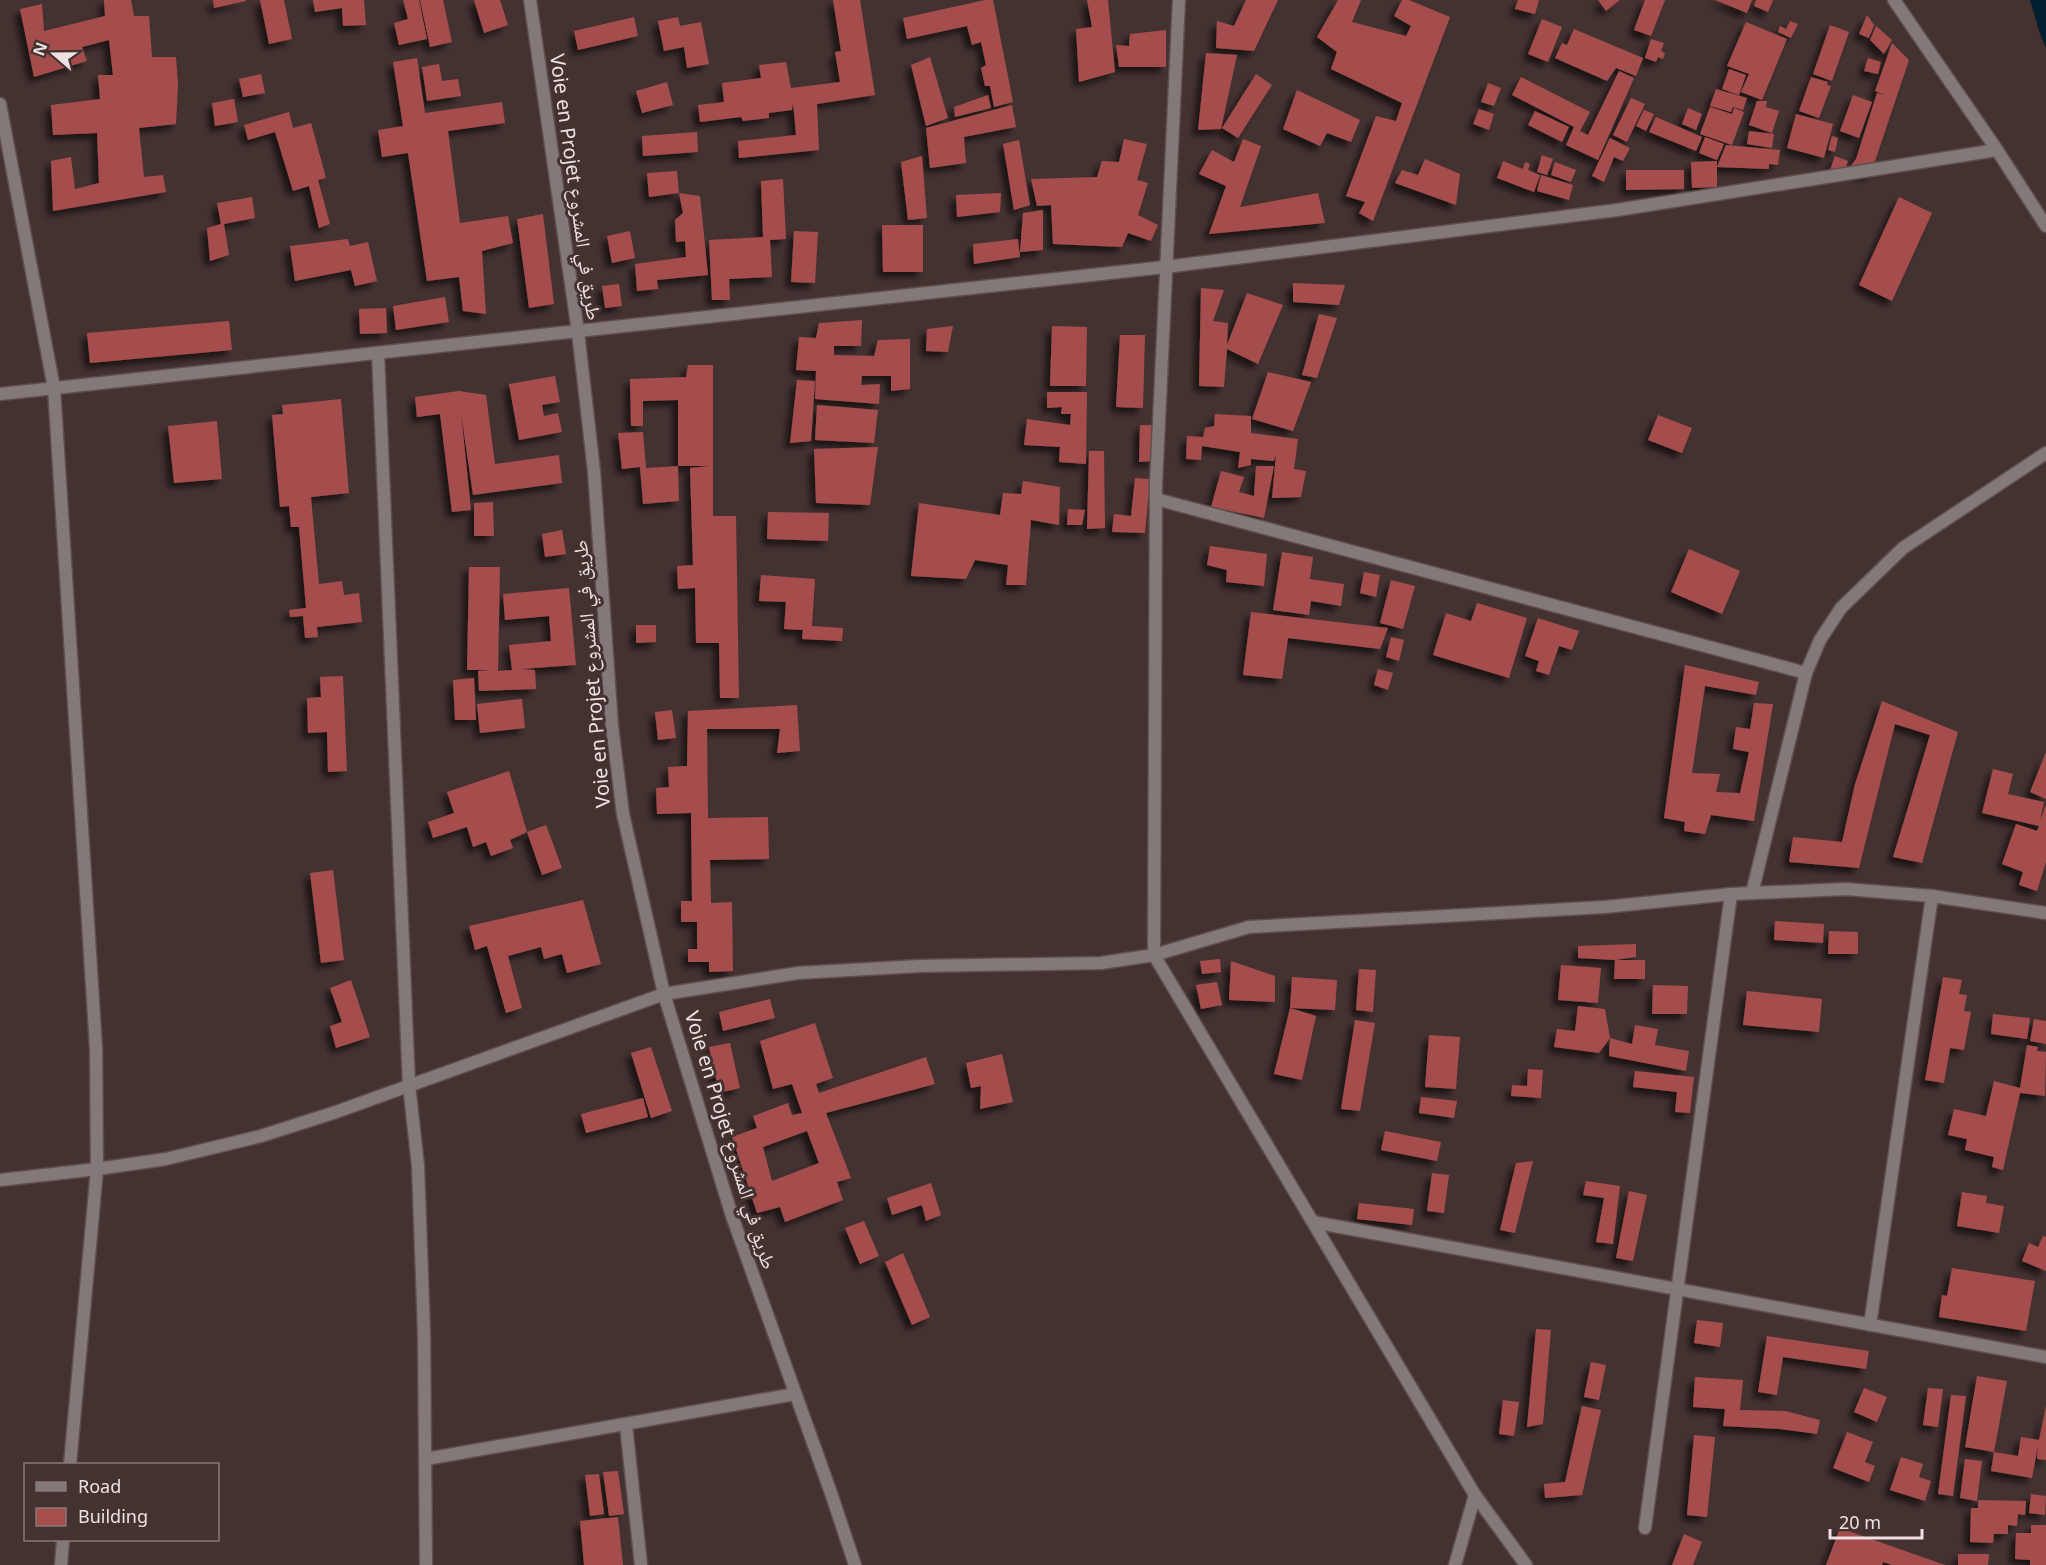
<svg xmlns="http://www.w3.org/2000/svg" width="2046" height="1565" viewBox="0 0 2046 1565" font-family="'Noto Sans','Noto Naskh Arabic',sans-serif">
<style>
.water{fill:#021f2f}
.building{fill:#a54e4d;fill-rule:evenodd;filter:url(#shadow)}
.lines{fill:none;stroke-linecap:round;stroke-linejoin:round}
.street-casing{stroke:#5f4e4d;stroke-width:15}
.street{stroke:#827978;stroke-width:12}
.labels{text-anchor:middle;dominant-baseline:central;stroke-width:6;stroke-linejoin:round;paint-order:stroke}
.street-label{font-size:20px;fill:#ede2e1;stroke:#443231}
</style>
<defs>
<filter id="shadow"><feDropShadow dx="-5.5" dy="5.5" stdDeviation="3" flood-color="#0009"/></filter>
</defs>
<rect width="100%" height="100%" fill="#443231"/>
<path class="water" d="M2030,0h16v48l-6,-14z"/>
<g class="building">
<path d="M104,0h27l3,16h15l3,41h24l2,28 -2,39 -37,4 5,49 19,-2 3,17 -113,19 -2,-50 20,-4 4,32 24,-6 -2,-50 -44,2 -2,-30 49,-6 -2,-24h15l-4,-35 -27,7 5,14 -53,16 -14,-68 22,-5 2,27 61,-15z"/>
<path d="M213,0h33v1l-32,7z"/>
<path d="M260,0h24l8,39 -23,5z"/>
<path d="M313,0h51l2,25 -23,1 -1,-18 -27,4z"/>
<path d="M403,0h16l8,39 -28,6 -5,-22 14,-4z"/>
<path d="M420,0h23l9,42 -22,5z"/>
<path d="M474,0h26l8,25 -24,8z"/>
<path d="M833,0h27l15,95 -58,9 2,46 -80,8 -1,-17 58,-6 -3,-33 -1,8 -23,3v5l-26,3 -2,-4 -41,5 -2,-17 26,-3 -2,-19 39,-5 -2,-13 27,-3 5,26 49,-6 -5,-30 6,-1z"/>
<path d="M985,0h8l20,102 -19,5 -4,-21h-5l-4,-18 5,-3 -5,-23 -9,3 -5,-19 -60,13 -4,-21z"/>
<path d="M1087,0h21l7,72 -36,10 -3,-53 16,-2z"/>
<path d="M1246,0h32l-24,51 -38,-3 1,-27 17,5z"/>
<path d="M1338,0h23l-9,22 54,14 5,-10 -17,-10 8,-16h7l41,17 -77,204 -14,-8 6,-11 -19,-6 30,-80 20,5 6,-18 -71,-34 6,-17 -20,-15z"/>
<path d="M1518,0h21l-4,14 -20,-5z"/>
<path d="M1598,0h22l-14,11z"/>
<path d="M1645,0h20l-14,36 -17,-6z"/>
<path d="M1715,0h37l-5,13z"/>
<path d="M1756,0h17l-5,12 -14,-6z"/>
<path d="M1867,15l7,10 -5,13 -10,-4z"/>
<path d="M634,17l4,19 -60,14 -4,-19z"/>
<path d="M678,17l2,9 21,-4 8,42 -22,4 -3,-21 -20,4 -6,-30z"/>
<path d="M1542,19l20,8 -14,35 -20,-8z"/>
<path d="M1790,21l8,3 -7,14 -13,-6 2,-6 6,3z"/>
<path d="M1746,22l41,17 -25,61 -21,-8 8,-18 -22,-8z"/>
<path d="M1830,25l19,7 -17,49 -19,-7z"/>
<path d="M1876,26l16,14 -8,14 -14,-14z"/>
<path d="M1574,29l69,29 -7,18 -20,-8 -9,13 -52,-23 7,-15 5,2z"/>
<path d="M1166,30v37h-47l-3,-22 13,1 1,-12z"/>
<path d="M1651,39l13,4 -3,8 4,2 -2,6 -5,-2 -2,5 -11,-4z"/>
<path d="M1892,43l17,17 -39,116 -16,-5 -4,-4 6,-8 21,-66 8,2 -10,-4z"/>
<path d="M1206,53l31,2 -16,74 -23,1z"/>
<path d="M930,57l18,61 -22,8 -15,-61z"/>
<path d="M417,58l8,55 77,-11 3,21 -57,8 12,92 48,-7 5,27 -31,8 4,63 -23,-3 -4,-34 -32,4 -19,-128 -26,4 -4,-27 25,-4 -10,-64z"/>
<path d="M1868,58l13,4 -3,12 -14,-3z"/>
<path d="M439,64l3,17 16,-2 3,17 -34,5 -5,-34z"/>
<path d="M1729,69l17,6 -7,20 -17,-6z"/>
<path d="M1619,71l15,7 -36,82 -32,-15 8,-18 -62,-32 9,-18 69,35 -10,19 8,4z"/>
<path d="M261,74l4,19 -22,4 -4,-18z"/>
<path d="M1256,74l16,11 -34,53 -16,-10z"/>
<path d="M1811,77l17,5 -1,3 4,1 -12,32 -20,-7z"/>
<path d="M667,82l6,23 -31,8 -6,-22z"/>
<path d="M1488,83l13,5 -7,18 -13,-4z"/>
<path d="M1716,89l31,9 -4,12 -10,-3 -2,5 -21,-6z"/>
<path d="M1297,90l63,30 -9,22 -24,-9 -7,13 -37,-17z"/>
<path d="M988,95l3,13 -36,9 -1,-10z"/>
<path d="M1853,95l19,7 -13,36 -19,-7z"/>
<path d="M1631,98l14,6 -18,38 -14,-7z"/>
<path d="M234,99l4,23 -23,4 -3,-23z"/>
<path d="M1757,101h10l-1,6 13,4 -7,22 -23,-8z"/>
<path d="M1012,105l4,22 -52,10 2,26 -36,5 -4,-40z"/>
<path d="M1710,107l22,7 2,-6 10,4 -12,33 -32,-11z"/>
<path d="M1688,108l14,6 -6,16 -14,-6z"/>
<path d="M1479,109l15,5 -5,16 -16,-6z"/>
<path d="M1644,110l10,4 -8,17 -10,-5z"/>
<path d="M1535,111l34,16 -7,15 -34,-17z"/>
<path d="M289,112l4,16 18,-5 15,55 -8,2 12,44 -11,4 -10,-42 -16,5 -18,-59 -27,8 -4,-15z"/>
<path d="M1796,114l37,10 -9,34 -37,-10z"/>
<path d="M1656,117l46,20 -6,14 -47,-19z"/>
<path d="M1749,131l25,3 -2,14 -25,-4z"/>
<path d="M697,132l1,20 -55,4 -1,-20z"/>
<path d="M1832,136l6,2 -3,14 -7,-2z"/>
<path d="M1705,137l19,7 -7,16 -18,-7z"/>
<path d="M1610,138l20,10 -7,13 -9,-4 -10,25 -12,-6z"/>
<path d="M1124,139l23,5 -10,36 11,3 -10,32 20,10 -7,16 -23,-8 -6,14 -69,-3 -2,-39 -14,1 -6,-27 66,-2 5,-16 17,1z"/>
<path d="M1243,139l18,7 -21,61 78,-14 7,30 -116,11 17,-48 -27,-12 13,-24 22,12z"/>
<path d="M1019,140l11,65 -16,5 -11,-66z"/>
<path d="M1726,145l54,5 -2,15 -9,-1v5l-52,-2z"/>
<path d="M1542,155l11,4 -6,16 -10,-3z"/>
<path d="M922,156l5,62 -19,2 -7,-58z"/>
<path d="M1835,156l13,5 -5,14 -13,-5z"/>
<path d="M1425,159l35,15 -4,31 -61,-22 7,-13 16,5z"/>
<path d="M1503,161l20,8 2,-7 5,2 -2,6 12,5 -6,17 -37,-14z"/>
<path d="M1717,161v26l-25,1 -1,-26z"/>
<path d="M1555,162l21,8 -5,12 -20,-7z"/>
<path d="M1626,170h58v19l-58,1z"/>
<path d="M677,171l2,22 21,3 8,79 -51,5 1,9 -21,2 -2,-27 51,-7 -1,-16 -9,1 -1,-22 8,-7 -4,-20 -30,4 -2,-24z"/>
<path d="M1541,175l32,10 -4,15 -32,-9z"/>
<path d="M783,179l3,60 -16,1 2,37 -43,2 1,21h-18l-3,-60 54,-3 -2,-56z"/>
<path d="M1001,193l-1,19 -43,5 -1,-22z"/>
<path d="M252,197l3,21 -31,6 5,31 -19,6 -3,-33 14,-4 -4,-21z"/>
<path d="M1899,197l33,16 -40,88 -33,-16z"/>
<path d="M1043,210v40l-23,2 3,-39z"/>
<path d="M543,214l11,90 -25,4 -12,-89z"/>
<path d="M882,225h41v47h-40z"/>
<path d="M630,231l5,27 -23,5 -5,-27z"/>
<path d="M794,231l24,1 -3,51 -24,-1z"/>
<path d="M348,239l2,7 18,-4 9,39 -22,5 -4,-16 -56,11 -5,-35z"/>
<path d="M1018,239l2,18 -46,7 -1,-20z"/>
<path d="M1293,283l52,2 -6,20 -46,-3z"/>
<path d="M619,284l3,22 -17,2 -3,-22z"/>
<path d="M1201,288l23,2 -11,31 15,2 -1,22 20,-52 36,12 -25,59 -31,-15 -3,38 -25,-1z"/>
<path d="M445,297l4,25 -53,8 -3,-24z"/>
<path d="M386,308l1,25 -27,1 -1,-25z"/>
<path d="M1319,314l18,4 -20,60 -15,-3z"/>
<path d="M862,320l-1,26h-27v9l40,1 4,-16 32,-1v50l-19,2v-15h-29l-1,9 19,-1 -1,20 -64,-5 1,-28 -20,-1 3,-33 17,1 3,-15z"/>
<path d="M229,321l3,29 -142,13 -3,-30z"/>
<path d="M953,326l-5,26 -22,-1 1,-22z"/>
<path d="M1052,326l35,1 -1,59h-36z"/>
<path d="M1120,335h25l-2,73 -27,-1z"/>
<path d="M688,365h25v151h23l3,182h-19l-1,-55h-23l-1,-55 -17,1 -1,-23 16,-1 -3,-97 20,-2h-32v-66l-35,1v25h-12l-1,-47 56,-2z"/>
<path d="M1268,372l43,10 -18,49 -41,-12z"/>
<path d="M555,376l5,26 -18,3 2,11 14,-3 4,19 -43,8 -10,-56z"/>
<path d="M797,380l18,1 -4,60 -21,2z"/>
<path d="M459,391l27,4 9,69 64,-9 3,28 -89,12 -12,-82 10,97 -19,2 -12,-98 -23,3 -2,-20z"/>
<path d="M1047,392h40l-1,72 -27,-2 1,-15 -36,-2 3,-26 43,6 1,-11h-10l1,-7 -15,1z"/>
<path d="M341,399l8,94 -38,4 8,87 23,-3 2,14 15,-2 3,29 -45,5 1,10 -13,1 -2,-22 -13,1 -1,-7 17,-2 -7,-81h-8l-2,-21 -9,1 -8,-92 11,-1 -1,-9z"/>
<path d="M817,405l61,5 -4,33 -59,-3z"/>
<path d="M1215,414l36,2v17l47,6 -4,30 12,2 -5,26 -29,1 4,-44 -2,7 -23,-2v6l-13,3 2,-16 -38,-6 -1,14 -15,-1 1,-23 16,1 2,-9 9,-2z"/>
<path d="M1658,415l34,13 -10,25 -34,-13z"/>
<path d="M217,421l5,58 -48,4 -6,-57z"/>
<path d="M1140,425h14v36l-15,1z"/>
<path d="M643,432l3,36 32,-2 1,35 -36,3 -3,-37 -18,2 -4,-36z"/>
<path d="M878,447l-8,58 -54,-2 -2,-54z"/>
<path d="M1089,451h15l1,77 -18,1z"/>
<path d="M1256,466h18l-10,52 -53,-11 10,-36 23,6 -5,15 15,4z"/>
<path d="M1135,478l15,1 -5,54 -33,-1 2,-18 17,2z"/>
<path d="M1023,481l37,6 -1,38 -28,-5 -5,65h-20l2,-20 -33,-5 -9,19 -55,-3 8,-73 81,12 3,-22 18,1z"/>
<path d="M493,502l1,34h-20v-33z"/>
<path d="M1068,509l17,1 -3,15h-15z"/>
<path d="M768,512l61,1 -1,28 -61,-2z"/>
<path d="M562,530l4,24 -21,3 -3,-23z"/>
<path d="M1210,546l57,8 -3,32 -38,-4 1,-12 -20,-5z"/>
<path d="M1689,549l51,22 -18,43 -51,-22z"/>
<path d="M1282,552l31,5 -3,22 34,5 -3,22 -30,-5 -2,14 -36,-5z"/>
<path d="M469,567h31l-2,104 14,-1 -3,-25 42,-4 -2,-25 -44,4 -2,-26 66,-6 7,77 -55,4 14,1 1,19 -57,2 -1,-20 13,-1h-24z"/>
<path d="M1364,572l16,3 -4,22 -16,-4z"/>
<path d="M761,575l54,4 -3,47 31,2 -1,13 -40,-2 1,-9 -19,-1 2,-27 -27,-1z"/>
<path d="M1391,580l24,6 -12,43 -23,-6z"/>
<path d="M1477,603l50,15 -18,60 -76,-23 13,-42 25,8z"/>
<path d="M1251,612l137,16 -8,21 -92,-11 -6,41 -39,-4z"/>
<path d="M1538,618l41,13 -7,19 -13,-4 -10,29 -13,-4 3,-10 -14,-5z"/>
<path d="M636,625h20v17l-20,1z"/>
<path d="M1391,637l13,3 -5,21 -13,-4z"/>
<path d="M1685,665l74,17 -3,13 -51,-9 -13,87 28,1 -4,18 24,1 9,-41 -16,-3 3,-22 14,2 4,-26 19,1 -19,117 -43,-6 -6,19 -21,-3 1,-9 -21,-4z"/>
<path d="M1378,669l15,4 -5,17 -14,-5z"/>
<path d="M343,676l4,95 -19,1 -1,-40 -19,1 -1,-35 14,-1 -1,-20z"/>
<path d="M474,678l2,42h-21l-2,-40z"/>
<path d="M522,699l3,29 -45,5 -3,-29z"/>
<path d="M1882,701l76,31 -36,131 -29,-6 37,-122 -35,-11 -36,144 -70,-6 4,-25 49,5 13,-58z"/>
<path d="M797,705l3,46 -23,2 3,-24h-73l1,89 60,-1 1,42 -59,1 1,43 21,-1 1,69 -24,1v-10h-21v-13h9v-27h-16v-21h11l-1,-88 -34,1 -1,-26 13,-1 -1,-20 19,-1 1,-55z"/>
<path d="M672,710l4,28 -18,2 -3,-28z"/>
<path d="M2046,752v47l-16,-7z"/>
<path d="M1993,769l20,5 -5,20 36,8 -4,19 6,-16v57l-9,29 -18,-6 4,-13 -21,-8 14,-40 21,7 2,-5 -57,-13z"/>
<path d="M509,771l18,61 -17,8 3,8 -22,8 -5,-14 -13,5 -6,-20 -34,11 -5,-16 26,-9 -7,-21z"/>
<path d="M546,825l16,43 -20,7 -15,-43z"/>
<path d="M333,870l11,90 -23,3 -11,-90z"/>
<path d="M583,900l18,64 -34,9 -5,-19 -18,5 -3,-12 -33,9 14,52 -16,5 -19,-67 -12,4 -6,-24z"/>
<path d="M1775,921l49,3 -1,19 -49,-3z"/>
<path d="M1829,931l29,1v22h-30z"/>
<path d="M1636,944v13l-21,3 -37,-2v-12z"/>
<path d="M1220,959l1,13 -19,2 -2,-13z"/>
<path d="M1615,960h30v19h-31z"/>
<path d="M1231,961l44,15v26l-46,-2z"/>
<path d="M1561,965l40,3 -3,35 -40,-3z"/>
<path d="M1359,969l17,1 -3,42 -17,-2z"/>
<path d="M1292,977l45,3 -2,30 -45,-2z"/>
<path d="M1943,977l19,3 -3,14 8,1 -3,16 7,1 -7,38 -14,-2 -6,35 -19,-3z"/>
<path d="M351,980l19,57 -34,11 -6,-22 12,-4 -12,-34z"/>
<path d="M1217,982l5,23 -21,4 -5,-24z"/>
<path d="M1653,985l35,1 -1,28h-35z"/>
<path d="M1747,991l75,8 -3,33 -76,-7z"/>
<path d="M770,999l5,19 -52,13 -4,-19z"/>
<path d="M1578,1006l27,3 5,29 22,6 3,-19 23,4 -3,16 34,6 -3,20 -77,-15 1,-18 -11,15 -45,-6 3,-18 18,2z"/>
<path d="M1290,1008l26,8 -14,64 -28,-6z"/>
<path d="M1993,1014l37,4 -3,21 -36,-5z"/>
<path d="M2034,1019l12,2v23l-16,-3z"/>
<path d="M1355,1020l20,3 -15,88 -19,-2z"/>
<path d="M815,1023l18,55 -17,6 3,9 107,-36 9,27 -109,29 25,65 -14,4 6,18 -58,22 -5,-15 -23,6 -25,-76 25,-9 -4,-12 35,-13 4,12 10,-2 -10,-29 -19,5 -13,-48zM807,1131l12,32 -47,18 -9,-34z"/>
<path d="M1429,1035l31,2 -4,52 -31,-2z"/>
<path d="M730,1043l10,45 -21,5 -10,-46z"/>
<path d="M2027,1045l11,2 -1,4 9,1 -1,44 -25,-3 -17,77 -11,-3 2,-10 -29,-7 2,-11 -19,-4 6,-26 32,7 8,-35 26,7z"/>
<path d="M651,1047l21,64 -21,7 -20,-65z"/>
<path d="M1002,1054l11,48 -33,7 1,-23 -10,2 -5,-25z"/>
<path d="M1528,1069l15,1 -2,28 -30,-2 1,-11 15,1z"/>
<path d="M1635,1071l59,6 -4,36 -15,-1 2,-20 -44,-5z"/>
<path d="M1421,1097l36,4 -3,17 -35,-5z"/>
<path d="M643,1098l5,19 -62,16 -5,-19z"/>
<path d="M1385,1131l56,11 -4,19 -56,-11z"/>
<path d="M1533,1161l-18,72 -15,-3 16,-67z"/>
<path d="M1432,1173l17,2 -5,38 -17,-2z"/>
<path d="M1586,1181l34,5 -7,58 -17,-2 8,-44 -21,-3z"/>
<path d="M931,1183l10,32 -15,6 -4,-16 -30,10 -5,-17z"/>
<path d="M1629,1191l18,4 -14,66 -17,-3z"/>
<path d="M1962,1192l25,4 -1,7 18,3 -5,27 -42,-7z"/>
<path d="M1359,1203l55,6 -2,16 -55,-6z"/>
<path d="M864,1221l15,35 -19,8 -15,-36z"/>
<path d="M2043,1236l3,1v34l-24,-10 7,-18 9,4z"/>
<path d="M903,1253l27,64 -18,8 -27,-63z"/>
<path d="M1952,1268l83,13 -9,50 -87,-14 3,-22 5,1z"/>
<path d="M1697,1320l26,3 -3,24 -26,-4z"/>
<path d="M1536,1329l15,1 -8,94 -16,3z"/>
<path d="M1767,1336l102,15 -3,18 -83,-12 -6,38 -19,-3z"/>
<path d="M1591,1362l15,3 -7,35 -15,-3z"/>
<path d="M1977,1376l30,5 -13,71 24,4 3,-19 18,3 7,-34v54l-9,-1 1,-13 -6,32 -41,-7 3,-19 -29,-5z"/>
<path d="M1695,1377l48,3 -3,30 45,1 35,9 -3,14 -37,-5 -57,-3 2,-17 -32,-2z"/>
<path d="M1864,1388l23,9 -10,25 -23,-10z"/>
<path d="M1928,1388l15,1 -5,38 -15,-2z"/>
<path d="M1951,1395l15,1 -13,100 -15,-2z"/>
<path d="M1503,1400l16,2 -5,34 -15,-2z"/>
<path d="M1582,1406l19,4 -19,85 -37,3 -1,-14 21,-2z"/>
<path d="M1847,1432l26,10 -8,20 10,4 -6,16 -36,-14z"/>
<path d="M1694,1435l21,2 -8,80 -20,-2z"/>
<path d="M1901,1457l22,7 -4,13 12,4 -6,20 -35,-11z"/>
<path d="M1965,1459l17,2 -5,40 -17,-3z"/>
<path d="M618,1471l6,43 -15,2 -6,-44z"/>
<path d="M599,1474l5,40 -14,2 -5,-41z"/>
<path d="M2031,1494l15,2 -1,19 -16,-2z"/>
<path d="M1978,1500l48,1 -1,14 -7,-1 -1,12 -9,-1v9h-14l-1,9 -23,-1 1,-34h7z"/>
<path d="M618,1517l5,48h-39l-4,-44z"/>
<path d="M2031,1525h15v40h-16v-5l-15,-1 1,-26h15z"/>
<path d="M1840,1528l105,37h-53l-9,-3 -1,3h-56z"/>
<path d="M1684,1534l18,8 -9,23h-21z"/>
<path d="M1958,1554h31l-1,11h-30z"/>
</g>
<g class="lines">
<defs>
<g id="street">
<path d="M530,0l48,332 16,139 18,255 11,88 41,180 68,222 99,277 24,72"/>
<path d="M1179,0l-23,484 -2,471 321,540 51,70"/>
<path d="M1894,0l103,150 49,76"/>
<path d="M0,104l54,284 42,660 1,121 -27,295"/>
<path d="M378,353l31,732 9,81 6,166 2,233"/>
<path d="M0,394l1165,-127 452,-57 380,-60"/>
<path d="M1156,499l650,174"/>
<path d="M1752,893l54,-220 14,-33 21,-32 62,-60 143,-95"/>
<path d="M0,1180l97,-11 69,-10 95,-23 75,-24 328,-118 134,-21 121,-7 182,-3 53,-8 95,-28 356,-20 126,-13 115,-5 86,7 114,17"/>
<path d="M1313,1222l733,135"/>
<path d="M1870,1325l62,-429"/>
<path d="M626,1425l15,140"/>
<path d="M426,1459l369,-65"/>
<path d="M1645,1528l86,-634"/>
<path d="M61,1565l2,-25"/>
<path d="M1455,1565l20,-70"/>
</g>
</defs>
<use href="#street" class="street-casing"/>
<use href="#street" class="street"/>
</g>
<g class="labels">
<g class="street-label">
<text transform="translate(576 187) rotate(82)">Voie en Projet طريق في المشروع</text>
<text transform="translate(591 674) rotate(-95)">Voie en Projet طريق في المشروع</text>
<text transform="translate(731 1140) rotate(73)">Voie en Projet طريق في المشروع</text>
</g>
</g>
<rect x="24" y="1463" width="195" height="78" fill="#443231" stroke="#887877" stroke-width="1.5"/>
<rect x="36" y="1482" width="30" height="9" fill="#827978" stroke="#887877" stroke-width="1.5"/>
<text x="78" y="1493" font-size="18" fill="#ede2e1">Road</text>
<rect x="36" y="1508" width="30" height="18" fill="#a54e4d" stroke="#887877" stroke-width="1.5"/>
<text x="78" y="1523" font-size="18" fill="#ede2e1">Building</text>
<g transform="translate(54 54) rotate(290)" stroke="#443231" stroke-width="4.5" paint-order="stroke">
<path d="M0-4.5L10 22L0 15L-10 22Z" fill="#ede2e1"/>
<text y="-9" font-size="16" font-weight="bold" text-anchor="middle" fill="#ede2e1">N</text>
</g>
<path d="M1830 1529v9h92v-9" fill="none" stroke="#ede2e1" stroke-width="3"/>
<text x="1839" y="1529" font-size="18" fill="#ede2e1" stroke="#443231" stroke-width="4.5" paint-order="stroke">20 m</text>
</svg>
